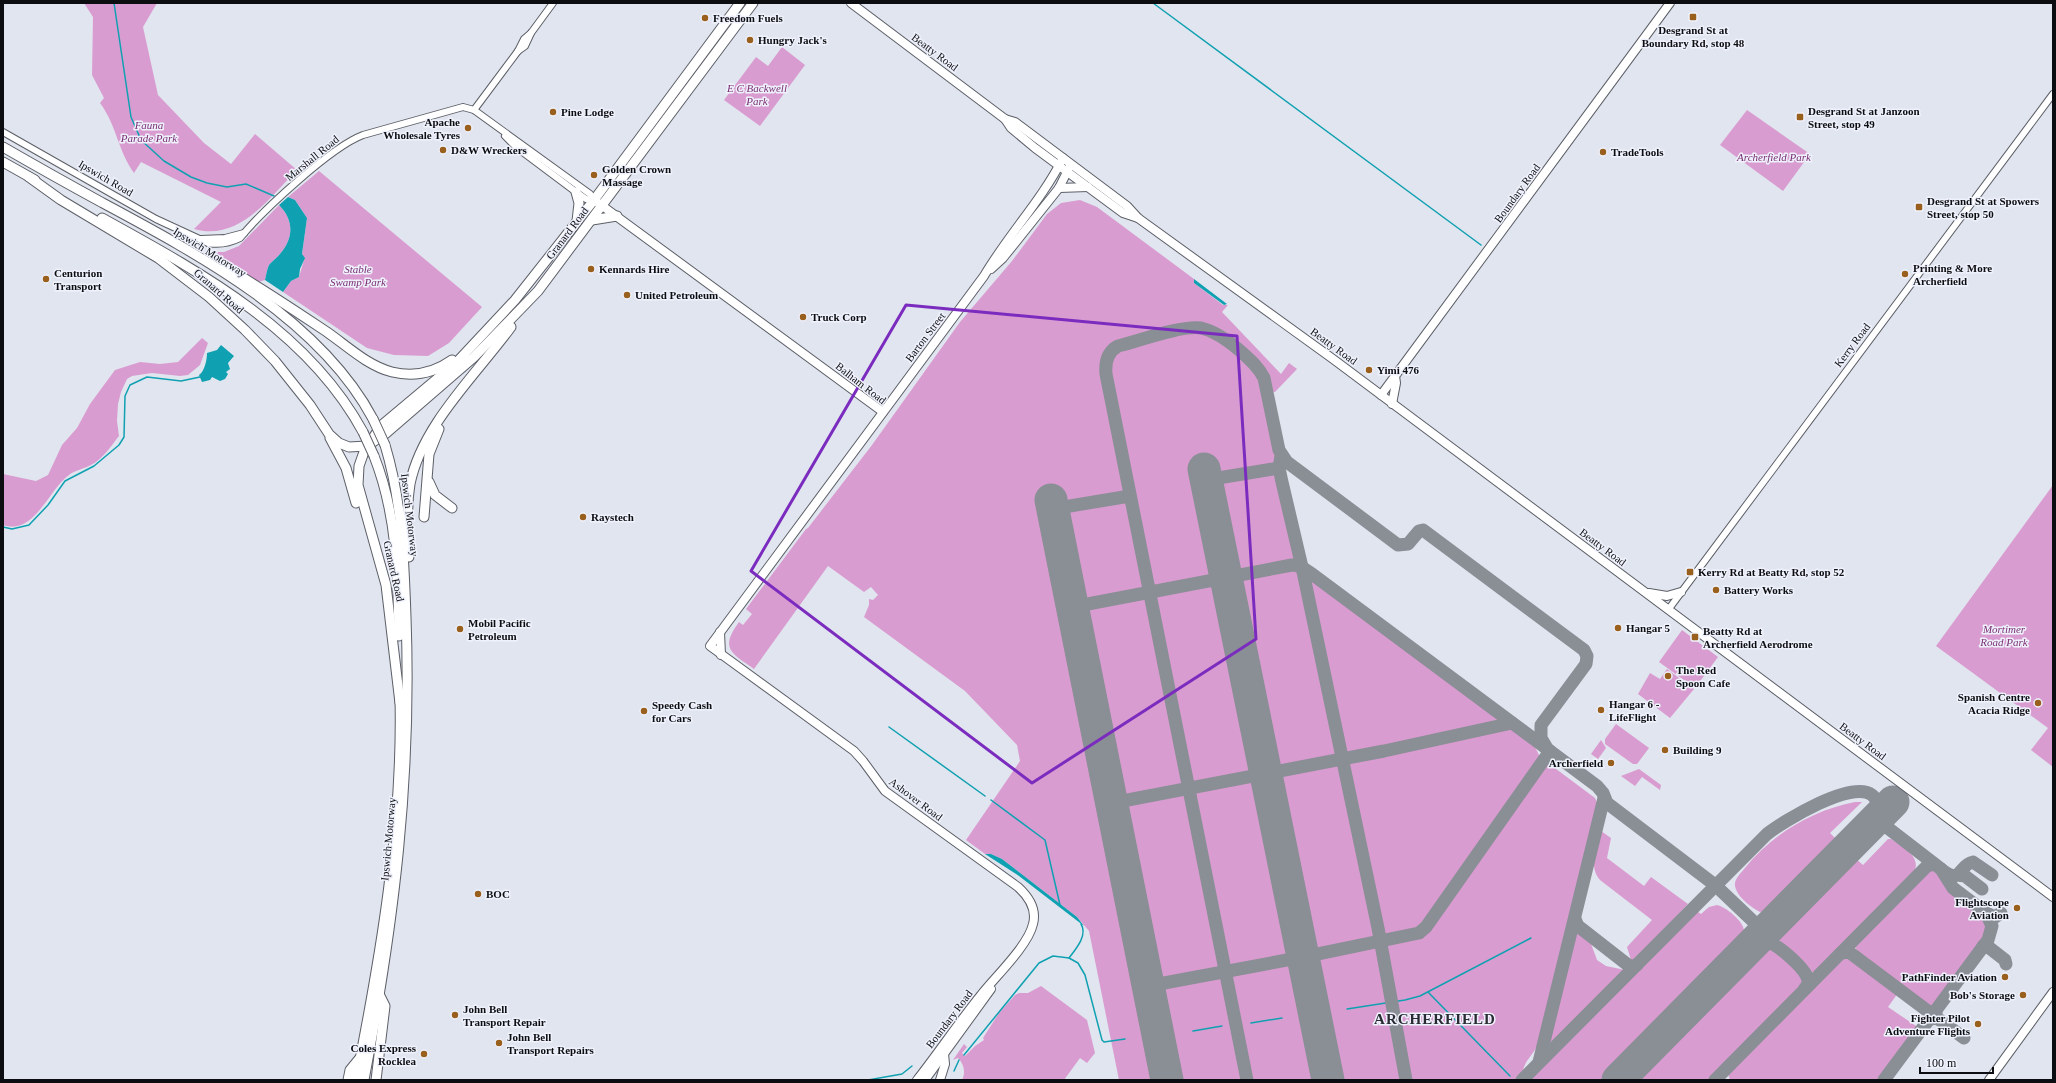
<svg xmlns="http://www.w3.org/2000/svg" width="2056" height="1083" viewBox="0 0 2056 1083" font-family="Georgia,serif">
<style>
.green{fill:#d99cd0}
.water{fill:#0fa1b1}
.lines{fill:none;stroke-linecap:round;stroke-linejoin:round}
.stream{stroke:#0fa1b1;stroke-width:1.5}
.taxiway{stroke:#8a8e95;stroke-width:13}
.runway{stroke:#8a8e95;stroke-width:33}
.minor-casing{stroke:#5c5f67;stroke-width:8}
.major-casing{stroke:#5c5f67;stroke-width:10}
.highway-casing{stroke:#5c5f67;stroke-width:11}
.minor{stroke:#fff;stroke-width:6}
.major{stroke:#fff;stroke-width:8}
.highway{stroke:#fff;stroke-width:9}
.highway-bridge-casing{stroke:#5c5f67;stroke-width:11;stroke-linecap:butt}
.highway-bridge{stroke:#fff;stroke-width:9}
.marked{fill:none;stroke:#7b2cbf;stroke-width:3;stroke-linejoin:round}
.poi-dot{fill:#995f1d;stroke:#eff2fc;stroke-width:1.5}
.labels{text-anchor:middle;dominant-baseline:central;stroke-width:3;stroke-linejoin:round;paint-order:stroke}
.poi-label{font-size:11px;font-weight:bold;fill:#0c0d11;stroke:#eff2fc;text-anchor:start}
.street-label{font-size:11px;fill:#0c0d11;stroke:#eff2fc}
.park-label{font-size:11px;font-style:italic;fill:#7a2d73;stroke:#eff2fc}
.district-label{font-size:15px;font-weight:bold;letter-spacing:1px;fill:#282b32;stroke:#eff2fc}
</style>
<rect width="100%" height="100%" fill="#e1e5ef"/>
<g class="green">
<path d="M84,3h73l-14,24 15,68 46,48 27,21 24,-30 42,36c-28,28 -58,72 -103,59l27,-27 -80,-40 -7,11c-16,-22 -17,-47 -34,-70l4,-5 -12,-23 1,-58z"/>
<path d="M782,47l23,18 -45,61 -36,-26 32,-43 12,9z"/>
<path d="M1747,110l63,44 -27,37 -63,-46z"/>
<path d="M319,171l163,136 -33,36 -21,13 -34,-1 -27,-7 -84,-56 8,-11 8,-4 5,-17 -2,-6 5,-36 -12,-18 -7,-3z"/>
<path d="M1080,200l17,7 97,72v4l29,22h5l-6,7 59,62 8,-11 8,6 -22,23 -5,-1 -5,-12 -2,1 -2,3 37,185 236,177 6,12 55,41 3,7 -58,236c-4,8 -8,13 -13,20 -5,8 -2,10 -11,19h-397l-30,-149 -12,-14 -75,-58 -11,-5h-6l-19,-14 54,-79 -3,-16 -52,-54 -101,-74 5,-12v-6l4,1 5,-5 -7,-8 -7,5 -36,-26 -74,103c-22,-16 -35,-20 -15,-47l4,3 9,-11 -6,-5 60,-80 2,-1 64,-83 88,-123 52,-61 35,-47 14,-11z"/>
<path d="M279,205c15,15 15,33 1,49 -3,4 -8,7 -11,11 -2,4 -3,11 -4,15l-7,2 -49,-30h15l15,-6z"/>
<path d="M202,338l6,5 -8,22 -12,10 -8,1 -28,-3 -20,3 -5,3 -6,13 -3,12 -1,17 2,15c-8,10 -16,23 -28,29 -7,4 -16,5 -22,10 -20,14 -35,61 -66,50v-51l33,7 12,-6 14,-30 15,-17 13,-24 25,-34 25,-8 20,2 18,-2z"/>
<path d="M2053,485v282l-22,-17 17,-22 -112,-82z"/>
<path d="M1682,630l36,27 -23,31 -36,-26z"/>
<path d="M1667,669l27,20 -24,29 -32,-24 12,-21 10,6z"/>
<path d="M1616,724l33,24 -12,16h-4l-28,-20v-5z"/>
<path d="M1601,740l5,8 -8,11 -7,-5z"/>
<path d="M1639,769l22,16 -1,5 -18,-13 -7,9 -14,-10z"/>
<path d="M1855,802h7l-32,31 8,8 -69,69 -9,2c-9,-5 -23,-15 -25,-26 -1,-7 6,-13 10,-18 27,-34 68,-58 110,-66z"/>
<path d="M1601,831l10,7 -4,20 37,28 7,-9 37,27 -54,57 -3,-1 -4,-13 25,-27 -52,-40c-12,-14 -3,-33 1,-49z"/>
<path d="M1888,839h3c11,8 31,17 23,33l-98,101 -5,-1 -30,-29 -4,-7 78,-78 8,7z"/>
<path d="M1929,868c13,8 15,17 26,26 9,7 26,14 32,25 3,6 2,12 -1,18l-51,70h-6l-69,-52 -5,-8z"/>
<path d="M1717,905c9,2 26,16 27,25 0,2 -1,4 0,6l-143,144h-72l164,-166 5,-2 3,2 8,-7z"/>
<path d="M1576,934h3l11,7 7,19 9,6 19,4 -74,75 -1,-7z"/>
<path d="M1767,946c8,1 38,31 37,39l-94,95h-76z"/>
<path d="M1844,955l9,4 45,34 -10,14 31,21 -39,52h-150l-2,-6 2,-4z"/>
<path d="M1041,986l46,34 8,33 -8,10 -7,-5 -16,22h-102c4,-7 2,-16 -4,-22l-5,2 11,-16 3,3 -5,6 3,3 10,-10 9,-6 -1,-2 16,-25 16,-18 4,-2h9z"/>
</g>
<g class="water">
<path d="M288,197l7,3 12,18 -5,36 3,4 -5,11 -1,8 -8,4 -8,11 -18,-12c1,-4 2,-11 4,-15 3,-4 8,-7 11,-11 14,-16 14,-34 -1,-49z"/>
<path d="M1194,279l33,25 -3,1 -30,-22z"/>
<path d="M221,345l13,11 -6,7 2,6 -4,3 2,2 -3,5 -5,2 -8,-4 -2,3 -8,2 -3,-7c6,-4 8,-16 8,-22l10,-3z"/>
<path d="M985,854h6l11,5 75,58 7,9 -65,-50z"/>
</g>
<g class="lines">
<g class="stream">
<path d="M114,3l17,114 10,23 23,21 27,16 16,6 20,4 19,-3 28,12"/>
<path d="M1153,3l328,242"/>
<path d="M3,527l9,2 17,-4 19,-20 17,-24 29,-15 25,-21 5,-8 1,-41 5,-11 17,-8 34,4 19,-4"/>
<path d="M889,727l96,69"/>
<path d="M991,800l54,40 15,65"/>
<path d="M1069,958c7,-9 19,-23 12,-34"/>
<path d="M1428,992l82,84"/>
<path d="M1347,1009l58,-9 15,-4 111,-58"/>
<path d="M1251,1023l31,-5"/>
<path d="M1193,1031l29,-5"/>
<path d="M964,1055l75,-92 14,-7 16,2 9,5 7,12 17,65 2,2 21,-3"/>
<path d="M954,1071l5,-11"/>
<path d="M868,1080l34,-6 10,-8"/>
</g>
<g class="taxiway">
<path d="M1281,456l-2,12 3,14 20,85 76,361 28,152"/>
<path d="M1206,480l73,-12"/>
<path d="M1052,509l78,-13"/>
<path d="M1072,607l220,-42 8,1 12,8 285,212 6,7 4,10 108,82 41,39 10,1 8,-3 33,-33"/>
<path d="M1112,803l272,-52 128,-28"/>
<path d="M1842,854l31,-32 2,-11 7,-8 6,2 3,5 -1,6 -5,2h-7l-11,12"/>
<path d="M1941,869c21,17 17,-4 32,-7l19,13"/>
<path d="M1957,875l8,1 17,13"/>
<path d="M1986,913l9,4 6,-4"/>
<path d="M1575,919l3,7 50,39 4,1 5,-1"/>
<path d="M1983,946h4l18,14 1,4"/>
<path d="M1841,953l8,-1 80,60 7,-1v5"/>
<path d="M1721,976c9,-9 29,-34 42,-35 10,-2 40,26 44,36 2,4 1,8 -2,11"/>
<path d="M1148,986l155,-29 116,-24 7,-6 124,-176"/>
<path d="M1930,1017v2l7,-1 27,20"/>
<path d="M1539,1062l65,-264"/>
<path d="M1247,1080l-141,-706c-1,-11 1,-22 12,-28 20,-5 64,-21 83,-18 14,3 26,12 37,21 10,9 20,17 26,29l15,72 8,12 111,83 10,-1 11,-13 4,-1 161,120 3,6 -1,8 -45,61v13l7,12"/>
<path d="M1522,1080l245,-246c17,-13 85,-55 105,-39 10,8 4,21 12,30l57,44 12,19 33,25 6,13 -4,14 -104,140"/>
<path d="M1715,1080l212,-214 7,-2"/>
</g>
<g class="runway">
<path d="M1204,469l124,611"/>
<path d="M1051,500l116,580"/>
<path d="M1618,1080l275,-278"/>
</g>
<defs>
<g id="minor">
<path d="M518,51l7,-5 6,-13"/>
<path d="M474,110l44,-59 6,-12 7,-6 22,-30"/>
<path d="M3,132l153,87 52,24c11,2 22,0 32,-5 22,-27 91,-91 123,-103l100,-28 11,3 116,84 4,6"/>
<path d="M505,136l11,11 60,45 10,7 8,1"/>
<path d="M201,239l24,-1 19,-5"/>
<path d="M1668,610l385,-516"/>
</g>
<g id="major">
<path d="M851,3l154,116 10,3 112,84 11,12 195,141 720,538"/>
<path d="M1005,119l6,9 24,20 88,65 15,5"/>
<path d="M1059,188l29,-1"/>
<path d="M597,202l286,210"/>
<path d="M991,269l12,-11 56,-70 10,-20"/>
<path d="M1381,395l289,-392"/>
<path d="M1392,404l4,-21 -1,-7"/>
<path d="M1649,593l18,3 14,-4"/>
<path d="M720,632l1,23"/>
<path d="M917,1080c22,-28 42,-58 64,-85 14,-18 47,-49 52,-71 4,-15 -4,-27 -15,-37l-133,-96 -22,-30 -9,-10 -144,-105 274,-370c24,-41 58,-76 79,-118"/>
<path d="M925,1080l66,-91"/>
<path d="M940,1080l5,-16 -1,-10"/>
<path d="M1989,1080l64,-88"/>
</g>
<g id="highway">
<path d="M3,147c33,19 65,37 98,55 97,52 219,117 272,217"/>
<path d="M3,162l32,18"/>
<path d="M29,177l32,23 97,58 51,39 36,33 30,31 35,44 19,29 10,9 10,4 18,-1 18,-12 89,-77 64,-66 215,-288"/>
<path d="M576,192l3,11 -2,18"/>
<path d="M102,218c98,54 206,112 261,214"/>
<path d="M592,220l25,-4"/>
<path d="M225,267c35,20 69,43 102,65 20,14 41,34 65,40 21,5 42,1 60,-12"/>
<path d="M330,438l16,30 10,35"/>
<path d="M374,456c23,58 24,118 25,180"/>
<path d="M429,482l6,13 17,13"/>
<path d="M424,517l5,-63 10,-25"/>
<path d="M409,557c-1,-24 -3,-49 1,-73 12,-59 66,-109 101,-157"/>
<path d="M400,703l-14,-118 -28,-100 1,-19 6,-17 17,-24 74,-62 59,-63 79,-100 146,-197"/>
<path d="M348,1080l2,-10 9,-11"/>
<path d="M356,1080c25,-126 47,-255 44,-383"/>
<path d="M364,1080c30,-157 48,-303 42,-463 -2,-59 -4,-116 -21,-172"/>
<path d="M376,1080l9,-74 -5,-10"/>
</g>
</defs>
<use href="#minor" class="minor-casing"/>
<use href="#major" class="major-casing"/>
<use href="#highway" class="highway-casing"/>
<use href="#minor" class="minor"/>
<use href="#major" class="major"/>
<use href="#highway" class="highway"/>
<defs>
<g id="highway-bridge">
<path d="M373,419l12,26"/>
<path d="M363,432l11,24"/>
</g>
</defs>
<use href="#highway-bridge" class="highway-bridge-casing"/>
<use href="#highway-bridge" class="highway-bridge"/>
</g>
<path class="marked" d="M906,305l331,31 19,303 -224,144 -281,-212z"/>
<g class="poi-dot">
<rect x="1689" y="13" width="8" height="8" rx="2"/>
<circle cx="705" cy="18" r="4"/>
<circle cx="750" cy="40" r="4"/>
<circle cx="553" cy="112" r="4"/>
<rect x="1796" y="113" width="8" height="8" rx="2"/>
<circle cx="468" cy="128" r="4"/>
<circle cx="443" cy="150" r="4"/>
<circle cx="1603" cy="152" r="4"/>
<circle cx="594" cy="175" r="4"/>
<rect x="1915" y="203" width="8" height="8" rx="2"/>
<circle cx="591" cy="269" r="4"/>
<circle cx="1905" cy="274" r="4"/>
<circle cx="46" cy="279" r="4"/>
<circle cx="627" cy="295" r="4"/>
<circle cx="803" cy="317" r="4"/>
<circle cx="1369" cy="370" r="4"/>
<circle cx="583" cy="517" r="4"/>
<rect x="1686" y="568" width="8" height="8" rx="2"/>
<circle cx="1716" cy="590" r="4"/>
<circle cx="1618" cy="628" r="4"/>
<circle cx="460" cy="629" r="4"/>
<rect x="1691" y="633" width="8" height="8" rx="2"/>
<circle cx="1668" cy="676" r="4"/>
<circle cx="2038" cy="703" r="4"/>
<circle cx="1601" cy="710" r="4"/>
<circle cx="644" cy="711" r="4"/>
<circle cx="1665" cy="750" r="4"/>
<circle cx="1611" cy="763" r="4"/>
<circle cx="478" cy="894" r="4"/>
<circle cx="2017" cy="908" r="4"/>
<circle cx="2005" cy="977" r="4"/>
<circle cx="2023" cy="995" r="4"/>
<circle cx="455" cy="1015" r="4"/>
<circle cx="1978" cy="1024" r="4"/>
<circle cx="499" cy="1043" r="4"/>
<circle cx="424" cy="1054" r="4"/>
</g>
<g class="labels">
<g class="poi-label">
<text x="713" y="18">Freedom Fuels</text>
<text x="1693" y="30" text-anchor="middle">Desgrand St at<tspan x="1693" dy="13">Boundary Rd, stop 48</tspan></text>
<text x="758" y="40">Hungry Jack's</text>
<text x="1808" y="111">Desgrand St at Janzoon<tspan x="1808" dy="13">Street, stop 49</tspan></text>
<text x="561" y="112">Pine Lodge</text>
<text x="460" y="122" text-anchor="end">Apache<tspan x="460" dy="13">Wholesale Tyres</tspan></text>
<text x="451" y="150">D&amp;W Wreckers</text>
<text x="1611" y="152">TradeTools</text>
<text x="602" y="169">Golden Crown<tspan x="602" dy="13">Massage</tspan></text>
<text x="1927" y="201">Desgrand St at Spowers<tspan x="1927" dy="13">Street, stop 50</tspan></text>
<text x="1913" y="268">Printing &amp; More<tspan x="1913" dy="13">Archerfield</tspan></text>
<text x="599" y="269">Kennards Hire</text>
<text x="54" y="273">Centurion<tspan x="54" dy="13">Transport</tspan></text>
<text x="635" y="295">United Petroleum</text>
<text x="811" y="317">Truck Corp</text>
<text x="1377" y="370">Yimi 476</text>
<text x="591" y="517">Raystech</text>
<text x="1698" y="572">Kerry Rd at Beatty Rd, stop 52</text>
<text x="1724" y="590">Battery Works</text>
<text x="468" y="623">Mobil Pacific<tspan x="468" dy="13">Petroleum</tspan></text>
<text x="1626" y="628">Hangar 5</text>
<text x="1703" y="631">Beatty Rd at<tspan x="1703" dy="13">Archerfield Aerodrome</tspan></text>
<text x="1676" y="670">The Red<tspan x="1676" dy="13">Spoon Cafe</tspan></text>
<text x="2030" y="697" text-anchor="end">Spanish Centre<tspan x="2030" dy="13">Acacia Ridge</tspan></text>
<text x="1609" y="704">Hangar 6 -<tspan x="1609" dy="13">LifeFlight</tspan></text>
<text x="652" y="705">Speedy Cash<tspan x="652" dy="13">for Cars</tspan></text>
<text x="1673" y="750">Building 9</text>
<text x="1603" y="763" text-anchor="end">Archerfield</text>
<text x="486" y="894">BOC</text>
<text x="2009" y="902" text-anchor="end">Flightscope<tspan x="2009" dy="13">Aviation</tspan></text>
<text x="1997" y="977" text-anchor="end">PathFinder Aviation</text>
<text x="2015" y="995" text-anchor="end">Bob's Storage</text>
<text x="463" y="1009">John Bell<tspan x="463" dy="13">Transport Repair</tspan></text>
<text x="1970" y="1018" text-anchor="end">Fighter Pilot<tspan x="1970" dy="13">Adventure Flights</tspan></text>
<text x="507" y="1037">John Bell<tspan x="507" dy="13">Transport Repairs</tspan></text>
<text x="416" y="1048" text-anchor="end">Coles Express<tspan x="416" dy="13">Rocklea</tspan></text>
</g>
<g class="street-label">
<text transform="translate(935 52) rotate(37)">Beatty Road</text>
<text transform="translate(312 158) rotate(-39)">Marshall Road</text>
<text transform="translate(106 178) rotate(30)">Ipswich Road</text>
<text transform="translate(1517 193) rotate(-54)">Boundary Road</text>
<text transform="translate(567 233) rotate(-53)">Granard Road</text>
<text transform="translate(210 252) rotate(32)">Ipswich Motorway</text>
<text transform="translate(219 291) rotate(41)">Granard Road</text>
<text transform="translate(925 337) rotate(-53)">Barton Street</text>
<text transform="translate(1852 345) rotate(-53)">Kerry Road</text>
<text transform="translate(1334 346) rotate(36)">Beatty Road</text>
<text transform="translate(861 383) rotate(38)">Balham Road</text>
<text transform="translate(410 515) rotate(83)">Ipswich Motorway</text>
<text transform="translate(1603 547) rotate(37)">Beatty Road</text>
<text transform="translate(394 571) rotate(77)">Granard Road</text>
<text transform="translate(1863 741) rotate(37)">Beatty Road</text>
<text transform="translate(916 799) rotate(37)">Ashover Road</text>
<text transform="translate(388 839) rotate(-85)">Ipswich Motorway</text>
<text transform="translate(949 1019) rotate(-53)">Boundary Road</text>
</g>
<g class="park-label">
<text x="757" y="88">E C Backwell<tspan x="757" dy="13">Park</tspan></text>
<text x="149" y="125">Fauna<tspan x="149" dy="13">Parade Park</tspan></text>
<text x="1774" y="157">Archerfield Park</text>
<text x="358" y="269">Stable<tspan x="358" dy="13">Swamp Park</tspan></text>
<text x="2004" y="629">Mortimer<tspan x="2004" dy="13">Road Park</tspan></text>
</g>
<g class="district-label">
<text x="1435" y="1019">ARCHERFIELD</text>
</g>
</g>
<rect width="2056" height="1083" fill="none" stroke="#0c0d11" stroke-width="8"/>
<path d="M1920 1067v6h73v-6" fill="none" stroke="#0c0d11" stroke-width="2"/>
<text x="1926" y="1067" font-size="12" fill="#0c0d11" stroke="#eff2fc" stroke-width="3" paint-order="stroke">100 m</text>
</svg>
